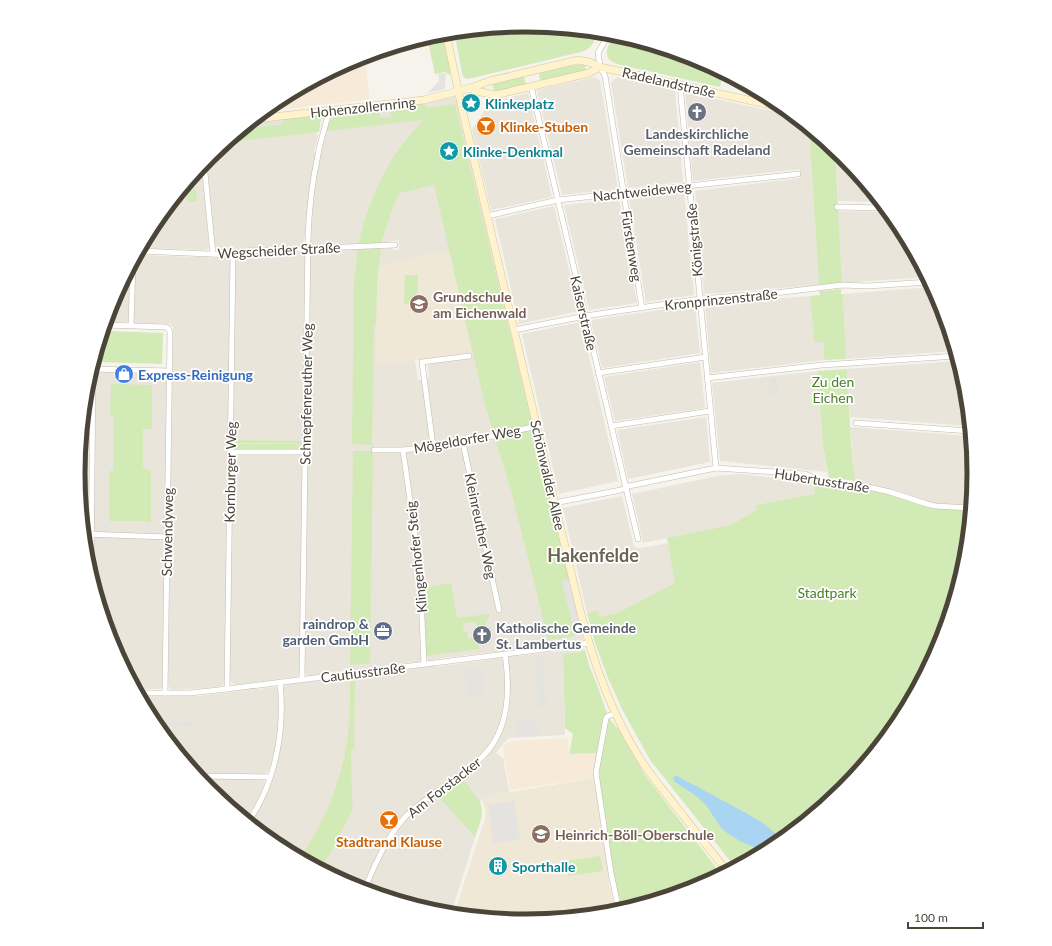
<svg xmlns="http://www.w3.org/2000/svg" width="1052" height="946" viewBox="0 0 1052 946" font-family="Lato,sans-serif">
<style>
.residential{fill:#eae5da}
.commercial{fill:#f7ead8}
.education{fill:#efe8d6}
.green{fill:#d2eab5}
.parking{fill:#e5e3e0}
.water{fill:#a9d4f2}
.lines{fill:none;stroke-linecap:round;stroke-linejoin:round}
.street-casing{stroke:#c2bbae;stroke-width:6}
.secondary-casing{stroke:#d6c79b;stroke-width:8}
.street{stroke:#fff;stroke-width:5}
.secondary{stroke:#fff3cd;stroke-width:7}
.labels{text-anchor:middle;dominant-baseline:central;stroke-width:3.5;stroke-linejoin:round;paint-order:stroke}
.street-label{font-size:14px;fill:#4b4439;stroke:#fff}
.culture-label{font-size:14px;font-weight:bold;fill:#0d838f;stroke:#fff;text-anchor:start}
.food-label{font-size:14px;font-weight:bold;fill:#c56008;stroke:#fff;text-anchor:start}
.worship-label{font-size:14px;font-weight:bold;fill:#5b616d;stroke:#fff}
.education-label{font-size:14px;font-weight:bold;fill:#785e54;stroke:#fff;text-anchor:start}
.shop-label{font-size:14px;font-weight:bold;fill:#366cbe;stroke:#fff;text-anchor:start}
.park-label{font-size:14px;fill:#4a7f2a;stroke:#fff}
.service-label{font-size:14px;font-weight:bold;fill:#4e5e75;stroke:#fff;text-anchor:end}
.district-label{font-size:18px;font-weight:bold;fill:#6e6250;stroke:#fff}
.rim{fill:none;stroke:#4b4439;stroke-width:5}
</style>
<rect width="100%" height="100%" fill="#f6f3ec"/>
<g class="residential">
<path d="M594,77l6,4 18,108 -56,6 -25,-105z"/>
<path d="M617,77l58,13 8,92 -55,6 -17,-105z"/>
<path d="M685,92l109,24 15,12 10,157 -115,9 -9,-103 105,-13v-9l-107,12z"/>
<path d="M528,93l24,104 -61,13 -19,-80 18,-28z"/>
<path d="M451,96l5,1 1,3 76,323 -68,18 -25,3 -5,-2 -8,-63 2,-2 -1,-14 44,-5v-3l-57,5 3,20h4l8,62 -2,1 -1,2 -27,7 1,1 17,117 3,90 -4,3h-3l-1,-1 -56,7 -1,1 -8,1 -2,-1 -30,4 -2,2h-6l-3,-3v-2l4,-420 72,-3v1l10,-1 4,2h4v-10l-12,2 -2,1 -76,4 4,-55 7,-38 12,-41z"/>
<path d="M315,132l3,4 -4,16 2,2 -10,82 -4,8 -5,4 -51,2 -26,3 -1,-2 -4,-2 -9,-89 3,-4 16,-13z"/>
<path d="M835,149l8,7 37,46 -42,-1z"/>
<path d="M202,165l7,83 -3,2 -65,-2 13,-24z"/>
<path d="M684,192l10,103 -48,7 -17,-104z"/>
<path d="M619,199l18,104 -48,7 -25,-105z"/>
<path d="M554,206l25,105 -60,13 -24,-105z"/>
<path d="M838,211l51,1 10,12 28,53 -85,6z"/>
<path d="M303,252l2,2v2l-2,191 -2,3h-65l-4,-4 3,-188 1,-2 9,-2z"/>
<path d="M137,255l91,3 3,1 -6,424 -4,3 -15,2 -33,2 -3,-1 -2,-3 5,-359 -3,-3 -35,-1 -2,-2 2,-63z"/>
<path d="M131,266l-2,55 -2,1h-21l6,-21z"/>
<path d="M932,287l8,15 15,49 -109,8 -3,-65z"/>
<path d="M810,296l4,46h9l1,18 -113,13 -6,-69z"/>
<path d="M695,305l5,48 -98,15 -11,-48z"/>
<path d="M581,322l37,159 -59,13 -37,-160z"/>
<path d="M958,361l7,25 4,40 -119,-9 -3,-48z"/>
<path d="M700,362l5,46 -90,13 -11,-44z"/>
<path d="M817,371l6,75 4,26 -107,-11 -8,-78z"/>
<path d="M98,372l68,2 1,1 -2,157 -1,2 -68,-2 -2,-2 2,-157z"/>
<path d="M90,373l-1,157 -2,2h-3l-6,-59 9,-88z"/>
<path d="M706,417l4,45 -82,17 -11,-49z"/>
<path d="M850,427l120,9 4,37 -3,32 -39,-2 -65,-19 -12,-3z"/>
<path d="M534,430l49,206h-1l1,4 -4,3 -20,2 -1,-1 -41,4 -1,2 -21,3 -2,-1 -58,7 -1,2h-5l-3,-4 -3,-69 -17,-134 2,-3 48,-6 8,6 33,162 4,-1 -35,-165 2,-3z"/>
<path d="M234,454l68,1 1,1 -3,217 -2,3 -2,1 -60,8 -5,-3 -1,-2 2,-224z"/>
<path d="M740,474l73,8 2,12 -60,11 1,5 -25,15 -88,18 -11,-49 85,-18z"/>
<path d="M622,496l12,50 4,2h3l27,-5 8,40 -59,30 -17,4 -2,-7 -11,3 -24,-105z"/>
<path d="M97,536l67,3 1,1 -2,146 -1,2 -3,1h-23l-24,-45 -19,-62 1,-41v-2z"/>
<path d="M582,647v1l4,2 -4,2 -19,3 2,80 -56,3 -5,5 -8,10 7,5 6,34 -15,3 -12,4 -2,3 1,6v10l-30,96 -13,-2 -72,-22 11,-25 15,-28 9,-13 21,-18 53,-39 10,-8 10,-13 8,-17 6,-18 1,-21 -2,-30 1,-2 3,-3h5l1,1 44,-5 4,-2z"/>
<path d="M499,657l4,3v2l3,33 -1,12 -5,19 -9,17 -16,18 -57,42 -21,20 -7,9 -10,17 -18,40 -8,-2 -77,-42 -27,-22 26,-58 7,-77 1,-2 9,-3 63,-6 58,-8 1,-1 20,-3 1,2 58,-8 2,-1z"/>
<path d="M275,687h2l1,2v41l-2,13 -5,22 -3,7 -4,2 -68,-1 -43,-51 -13,-26h58z"/>
<path d="M200,778l62,1 2,1 1,3 -8,19 -11,18 -37,-30z"/>
</g>
<g class="commercial">
<path d="M364,56l6,43 -107,13 14,-12 78,-41z"/>
<path d="M568,738l1,16 27,-1 -2,14v11l-84,12 -7,-41 2,-5 6,-3z"/>
</g>
<g class="education">
<path d="M449,250l23,103 -96,12 1,-83 1,-16z"/>
<path d="M594,778l16,110 6,24 -90,9 -72,-7 31,-96v-10l-3,-9 12,-4z"/>
</g>
<g class="green">
<path d="M526,25l73,7c-5,9 -7,17 -18,20l-113,27 -5,-2 -9,-45z"/>
<path d="M442,33l9,41 -2,1 -4,-3 -10,2 -8,-37z"/>
<path d="M614,34l32,9 -1,3 34,8 19,5 19,11 -1,6 6,1 -2,10 -95,-21c-23,-5 -21,-13 -11,-32z"/>
<path d="M585,64l1,7 -46,10 -1,-8 30,-7z"/>
<path d="M524,76l2,9 -31,7 -3,-8z"/>
<path d="M422,102l6,6 27,-4 114,476 -7,1 13,55 -27,4 -13,-54 -25,-99 -25,-82 -51,-220 -35,8 -8,19 -10,32 -23,1c8,-35 22,-70 43,-99 7,-9 15,-18 22,-26l-97,11 2,-6 5,-8h-3l1,-2 3,-2 45,-5 1,10 11,-1 -1,-10z"/>
<path d="M321,115h3l1,2v2h-4l-2,13 -94,11 20,-16v1l38,-4v-5z"/>
<path d="M809,128l26,21 7,134 -23,2z"/>
<path d="M196,190l1,11 -10,1 -1,-11z"/>
<path d="M381,248l-4,34 -1,44h-2l-2,119 -20,-1 2,-162 4,-33z"/>
<path d="M405,275h13l-1,29h-13z"/>
<path d="M841,289v5h2l3,65 -22,1 -1,-18h-9l-4,-46 10,-1 -1,-4z"/>
<path d="M103,331l60,2 -1,31 -62,-2v-21z"/>
<path d="M847,369l4,75 4,37 -20,-3 -6,1 -6,-33 -6,-75z"/>
<path d="M111,384l41,1v44h-9v40l8,1v52h-4v-1h-38v-50h4v-2l1,-52 -4,-1z"/>
<path d="M234,440l67,1v4l-7,-2h-56l-4,1z"/>
<path d="M238,444h56l6,2 1,2 -3,2h-62l-4,-4z"/>
<path d="M353,451h19l1,3 -3,209 -20,2z"/>
<path d="M813,482l48,7 4,1 27,5 37,13 41,2 -5,51 -25,84 -42,77 -55,68 -68,56 -40,21 -85,-107 -27,-49 -15,-33 -13,-35 -8,-30 11,-3 2,7 17,-4 58,-30 -8,-45 64,-13 25,-15 -1,-5 60,-11z"/>
<path d="M451,583l6,35 32,-4v3h-1v3l-3,1 2,9 -10,1v-7l-2,-1v-1l-12,1 1,9 3,-1 1,8 7,-1v1h2l2,10 -53,7 -3,-68z"/>
<path d="M585,650l5,18 6,14 12,34 4,6 7,8 26,45 76,99 -24,13 -75,23 -9,-38 -13,-89 -1,-15 -5,-1 2,-14 -27,1 4,-20 -8,-6 -2,-74 19,-2z"/>
<path d="M350,681h5l-1,68 -3,1 1,50 1,6 -4,11 -17,33 -12,18 -20,-10c25,-36 42,-78 48,-122 2,-18 2,-36 2,-55z"/>
<path d="M459,781l7,2c4,6 9,12 13,18 7,11 0,25 -4,36l-37,-41z"/>
<path d="M600,856l3,15 -35,5 -2,-15z"/>
</g>
<g class="parking">
<path d="M446,73l-1,16 -17,4 11,-12 -1,-7z"/>
<path d="M283,119v5l-38,4v-1l5,-4z"/>
<path d="M777,376l2,18 -9,1 -2,-17z"/>
<path d="M569,580l13,51 -5,-3 -4,-4 -11,-43z"/>
<path d="M544,657l2,49 -8,1 -2,-49z"/>
<path d="M482,669l1,24 -8,1 1,4h-8l-4,-28z"/>
<path d="M534,720l1,6h4l1,10 -22,1 -1,-16z"/>
<path d="M154,722h39v5l-36,-1z"/>
<path d="M514,801l6,38 -27,4 -5,-38z"/>
</g>
<path class="water" d="M675,776h2l67,36 19,11 19,16 -7,7 -10,5c-13,-5 -28,-10 -39,-19 -9,-7 -13,-18 -20,-27 -9,-10 -21,-16 -32,-24l-1,-3z"/>
<g class="lines">
<defs>
<g id="street">
<path d="M609,33l-11,20 2,14 5,9 37,232"/>
<path d="M680,85l36,383"/>
<path d="M531,86l107,453"/>
<path d="M204,163l9,91"/>
<path d="M837,207l48,1"/>
<path d="M487,216l71,-16 240,-26"/>
<path d="M139,251l94,4 5,-2 8,-2 149,-6"/>
<path d="M105,325l60,2 3,1 2,4 -5,361"/>
<path d="M131,325l2,-63"/>
<path d="M514,330l71,-14 115,-17 75,-6 67,-8 26,1 61,-4"/>
<path d="M93,369l76,2"/>
<path d="M598,373l108,-16"/>
<path d="M707,378l115,-13 134,-9"/>
<path d="M856,423l114,8"/>
<path d="M611,426l99,-15"/>
<path d="M463,443l36,167"/>
<path d="M433,446l-11,-84 47,-6"/>
<path d="M374,450h29l60,-7 74,-17"/>
<path d="M403,450l17,122 4,92"/>
<path d="M230,452h75"/>
<path d="M554,503l67,-13 8,-4 87,-18 89,6 13,6 9,2 46,6 17,4 37,12 8,2 36,2"/>
<path d="M84,534l83,3"/>
<path d="M91,574l2,-209"/>
<path d="M302,679l6,-441c1,-28 4,-56 10,-83 2,-14 7,-26 10,-40l-1,-4"/>
<path d="M227,689l6,-434"/>
<path d="M138,693h52l37,-4 350,-44 11,-2"/>
<path d="M616,713l-8,3 -2,2 -10,55 15,100 8,38"/>
<path d="M198,776l72,1"/>
<path d="M248,822c28,-40 37,-92 32,-140"/>
<path d="M364,890c12,-27 23,-55 44,-76 23,-21 52,-35 74,-57 28,-27 28,-68 23,-103"/>
</g>
<g id="secondary">
<path d="M446,33l17,80 116,493c13,53 32,108 62,154 10,16 22,30 33,44 18,23 35,45 53,67"/>
<path d="M470,88l6,3 19,4 94,-22 11,-6"/>
<path d="M255,119l169,-19 46,-12 20,-7 88,-21 11,2 11,5 184,41"/>
</g>
</defs>
<use href="#street" class="street-casing"/>
<use href="#secondary" class="secondary-casing"/>
<use href="#street" class="street"/>
<use href="#secondary" class="secondary"/>
</g>
<defs>
<symbol id="sight-disc" viewBox="-11 -11 22 22"><circle r="9.5" fill="#0f9aa8" stroke="#fff"/><path d="M0-6L1.8-2.2L6-1.7L2.9 1.2L3.7 5.4L0 3.3L-3.7 5.4L-2.9 1.2L-6-1.7L-1.8-2.2Z" fill="#fff"/></symbol>
<symbol id="church-disc" viewBox="-11 -11 22 22"><circle r="9.5" fill="#6b7280" stroke="#fff"/><path d="M-1.2-6h2.4v3.5h3.3v2.4h-3.3V6h-2.4V-.1h-3.3v-2.4h3.3Z" fill="#fff"/></symbol>
<symbol id="bar-disc" viewBox="-11 -11 22 22"><circle r="9.5" fill="#e8710a" stroke="#fff"/><path d="M-6-5H6L.8 .8V4.5H3.5V6h-7V4.5H-.8V.8Z" fill="#fff"/></symbol>
<symbol id="school-disc" viewBox="-11 -11 22 22"><circle r="9.5" fill="#8d6e63" stroke="#fff"/><path d="M0-5L7-2L0 1L-7-2ZM-4 1L0 2.5L4 1V4Q0 6-4 4Z" fill="#fff"/></symbol>
<symbol id="shop-disc" viewBox="-11 -11 22 22"><circle r="9.5" fill="#3f7fe0" stroke="#fff"/><path d="M-5-2.5h2.3a2.7 3.5 0 0 1 5.4 0H5L5.5 6h-11ZM-1.5-2.5h3a1.5 2.3 0 0 0-3 0Z" fill="#fff"/></symbol>
<symbol id="office-disc" viewBox="-11 -11 22 22"><circle r="9.5" fill="#5c6f8a" stroke="#fff"/><path d="M-6-3h4V-5.5h4V-3h4V5H-6ZM-1-4.5V-3h2v-1.5ZM-6 0V1H6V0Z" fill="#fff"/></symbol>
<symbol id="building-disc" viewBox="-11 -11 22 22"><circle r="9.5" fill="#0f9aa8" stroke="#fff"/><path d="M-4-6H4V6H1V3H-1V6H-4ZM-2.5-4.3h1.7v1.8h-1.7ZM.8-4.3h1.7v1.8H.8ZM-2.5-1h1.7V.8h-1.7ZM.8-1h1.7V.8H.8Z" fill="#fff"/></symbol>
</defs>
<g fill-rule="evenodd">
<use href="#sight-disc" x="460" y="92" width="22" height="22"/>
<use href="#church-disc" x="686" y="101" width="22" height="22"/>
<use href="#bar-disc" x="475" y="115" width="22" height="22"/>
<use href="#sight-disc" x="438" y="140" width="22" height="22"/>
<use href="#school-disc" x="408" y="293" width="22" height="22"/>
<use href="#shop-disc" x="113" y="363" width="22" height="22"/>
<use href="#office-disc" x="372" y="620" width="22" height="22"/>
<use href="#church-disc" x="471" y="624" width="22" height="22"/>
<use href="#bar-disc" x="378" y="809" width="22" height="22"/>
<use href="#school-disc" x="530" y="823" width="22" height="22"/>
<use href="#building-disc" x="487" y="855" width="22" height="22"/>
</g>
<g class="labels">
<g class="street-label">
<text transform="translate(669 82) rotate(13)">Radelandstraße</text>
<text transform="translate(363 107) rotate(-6)">Hohenzollernring</text>
<text transform="translate(642 191) rotate(-6)">Nachtweideweg</text>
<text transform="translate(694 240) rotate(-95)">Königstraße</text>
<text transform="translate(632 246) rotate(81)">Fürstenweg</text>
<text transform="translate(279 250) rotate(-3)">Wegscheider Straße</text>
<text transform="translate(721 299) rotate(-6)">Kronprinzenstraße</text>
<text transform="translate(584 313) rotate(77)">Kaiserstraße</text>
<text transform="translate(306 394) rotate(-89)">Schnepfenreuther Weg</text>
<text transform="translate(467 439) rotate(-10)">Mögeldorfer Weg</text>
<text transform="translate(230 472) rotate(-89)">Kornburger Weg</text>
<text transform="translate(548 475) rotate(77)">Schönwalder Allee</text>
<text transform="translate(822 480) rotate(9)">Hubertusstraße</text>
<text transform="translate(481 526) rotate(78)">Kleinreuther Weg</text>
<text transform="translate(167 532) rotate(-89)">Schwendyweg</text>
<text transform="translate(416 557) rotate(-96)">Klingenhofer Steig</text>
<text transform="translate(363 672) rotate(-7)">Cautiusstraße</text>
<text transform="translate(444 787) rotate(-38)">Am Forstacker</text>
</g>
<g class="culture-label">
<text x="485" y="103">Klinkeplatz</text>
<text x="463" y="151">Klinke-Denkmal</text>
<text x="512" y="866">Sporthalle</text>
</g>
<g class="food-label">
<text x="500" y="126">Klinke-Stuben</text>
<text x="389" y="841" text-anchor="middle">Stadtrand Klause</text>
</g>
<g class="worship-label">
<text x="697" y="133">Landeskirchliche<tspan x="697" dy="16">Gemeinschaft Radeland</tspan></text>
<text x="496" y="627" text-anchor="start">Katholische Gemeinde<tspan x="496" dy="16">St. Lambertus</tspan></text>
</g>
<g class="education-label">
<text x="433" y="296">Grundschule<tspan x="433" dy="16">am Eichenwald</tspan></text>
<text x="555" y="834">Heinrich-Böll-Oberschule</text>
</g>
<g class="shop-label">
<text x="138" y="374">Express-Reinigung</text>
</g>
<g class="park-label">
<text x="833" y="381">Zu den<tspan x="833" dy="16">Eichen</tspan></text>
<text x="827" y="592">Stadtpark</text>
</g>
<g class="service-label">
<text x="369" y="623">raindrop &amp;<tspan x="369" dy="16">garden GmbH</tspan></text>
</g>
<g class="district-label">
<text x="593" y="555">Hakenfelde</text>
</g>
</g>
<path d="M0 0H1052V946H0ZM85 473a441 441 0 1 1 882 0a441 441 0 1 1-882 0Z" fill="#fff" fill-rule="evenodd"/>
<path class="rim" d="M85 473a441 441 0 1 1 882 0a441 441 0 1 1-882 0Z"/>
<path d="M908 922v6h75v-6" fill="none" stroke="#4b4439" stroke-width="2"/>
<text x="914" y="922" font-size="12" fill="#4b4439" stroke="#ffffff" stroke-width="3" paint-order="stroke">100 m</text>
</svg>
